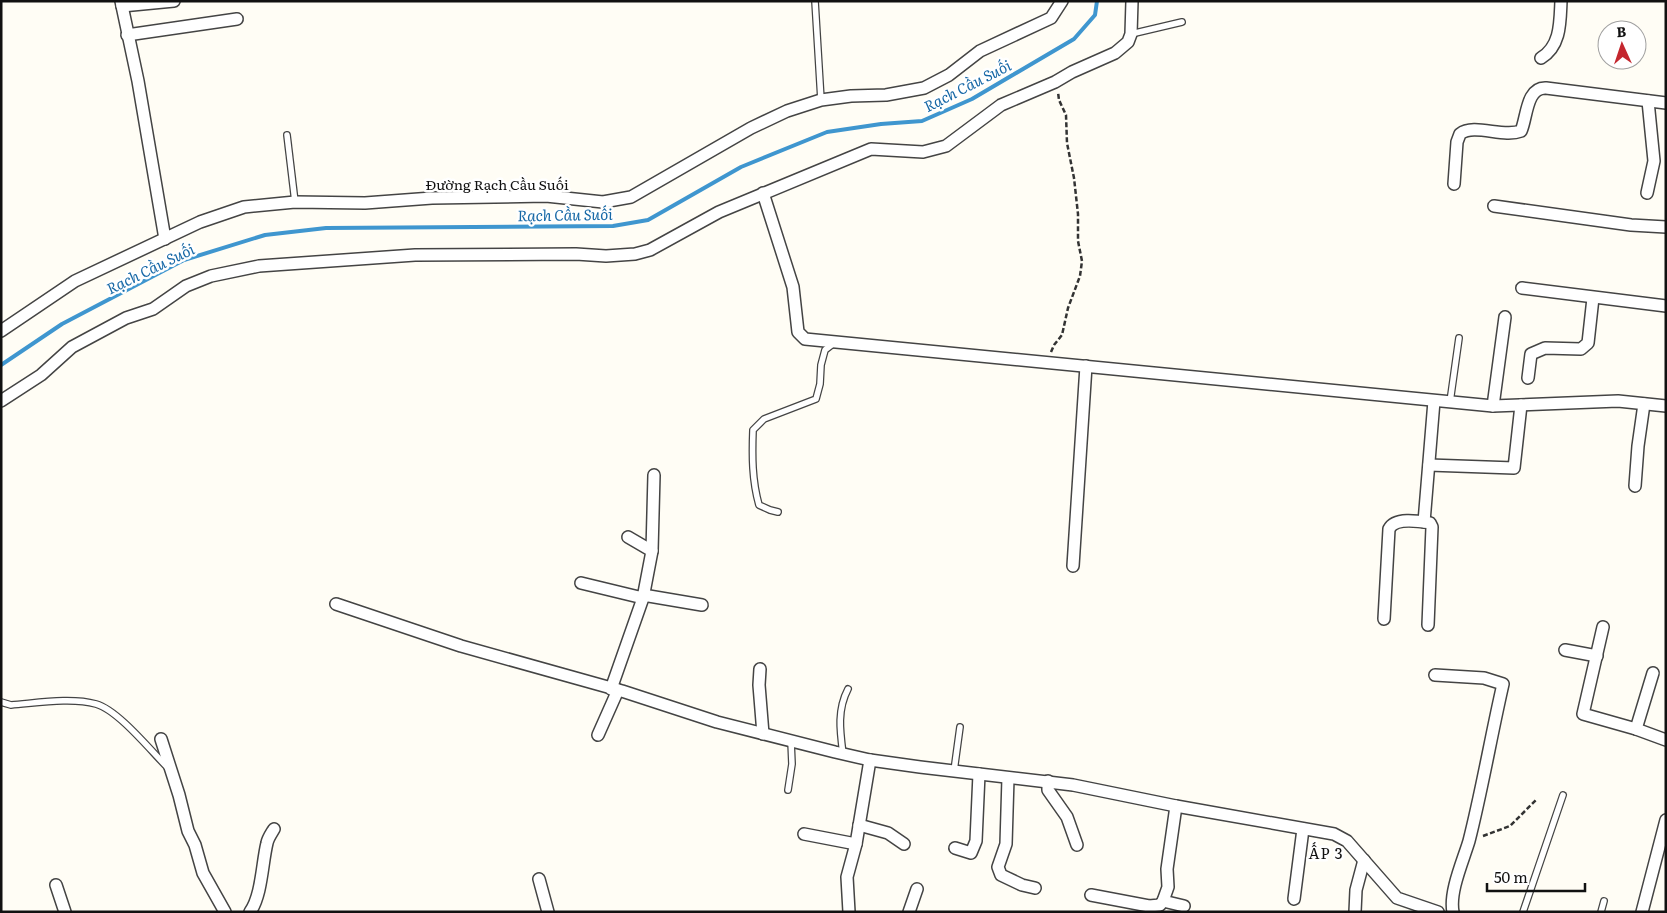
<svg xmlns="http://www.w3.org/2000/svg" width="1667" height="913" viewBox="0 0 1667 913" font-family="Literata,serif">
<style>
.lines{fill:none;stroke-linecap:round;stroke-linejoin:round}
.stream{stroke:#3f96cf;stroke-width:4}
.service-casing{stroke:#444;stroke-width:8}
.minor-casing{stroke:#444;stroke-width:14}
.path{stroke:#333;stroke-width:2.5;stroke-dasharray:5 2.5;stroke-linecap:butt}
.service{stroke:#fff;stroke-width:5.5}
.minor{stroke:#fff;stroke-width:11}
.labels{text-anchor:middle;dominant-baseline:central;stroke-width:5;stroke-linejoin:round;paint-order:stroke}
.street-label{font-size:14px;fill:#111;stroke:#fff}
.water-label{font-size:15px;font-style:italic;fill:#1768a6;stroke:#fff}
.neighbourhood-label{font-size:15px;letter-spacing:1px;fill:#111;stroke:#fff}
</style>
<rect width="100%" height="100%" fill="#fffdf5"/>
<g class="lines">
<path class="stream" d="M1,365l61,-41 122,-64 81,-25 61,-7 287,-2 35,-6 93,-53 86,-35 54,-8 41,-3 50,-22 102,-60 21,-24 2,-14"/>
<defs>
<g id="service">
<path d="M815,1l6,99"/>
<path d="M1131,34l51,-12"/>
<path d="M287,135l8,67"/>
<path d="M1450,402l9,-64"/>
<path d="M778,512l-8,-2 -11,-5c-7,-25 -7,-49 -6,-75l11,-11 52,-20 4,-15 1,-19 4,-15 9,-7"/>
<path d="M1,702l10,3c26,-2 60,-8 85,-1 22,6 55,47 72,64"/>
<path d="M843,754c-3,-23 -6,-44 5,-65"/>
<path d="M954,771l6,-44"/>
<path d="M788,790l4,-26 -1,-23"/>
<path d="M1523,912l40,-117"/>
<path d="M1601,912l3,-11"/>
</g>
<g id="minor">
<path d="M121,1l17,80 27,158"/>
<path d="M122,6l52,-5"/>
<path d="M127,35l110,-16"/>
<path d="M1541,58c20,-12 19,-36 20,-57"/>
<path d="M1454,184l3,-42 3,-8c14,-11 43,4 61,-3 6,-13 5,-44 25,-43l120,15"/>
<path d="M763,193l30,94 5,45 7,7 688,67 125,-5 48,5"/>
<path d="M1647,193l7,-32 -6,-60"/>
<path d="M1494,206l137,19 35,2"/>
<path d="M1522,288l144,18"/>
<path d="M1,331l74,-50 125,-59 44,-15 51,-5 70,1 67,-5 114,-2 57,6 28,-5 120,-69 36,-17 34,-11 30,-4 35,-1 38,-7 25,-13 31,-24 71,-33 11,-17"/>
<path d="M1528,378l3,-24 14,-6 36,1 7,-6 5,-45"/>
<path d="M1,401l40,-26 31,-28 54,-29 27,-9 33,-23 25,-10 48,-10 156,-11 161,-1 30,2 29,-2 15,-4 69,-38 152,-63 52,3 23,-6 55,-41 54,-23 17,-10 43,-19 13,-11 3,-8 1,-33"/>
<path d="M1493,406l12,-89"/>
<path d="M1429,465l85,3 7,-63"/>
<path d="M1635,486l3,-40 6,-42"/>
<path d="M1424,522l10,-121"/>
<path d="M652,551l2,-76"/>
<path d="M1073,566l13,-200"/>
<path d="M581,583l62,15"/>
<path d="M643,595l59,10"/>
<path d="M336,604l125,42 161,45 95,31 118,30 35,8 50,7 153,18 103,21 158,28 13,7 50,57 41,14"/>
<path d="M1384,619l5,-90c6,-12 29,-8 41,-6l2,4 -4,98"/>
<path d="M1603,627l-20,87 53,15 30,11"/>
<path d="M1565,650l32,6"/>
<path d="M760,669l-1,16 4,49"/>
<path d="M1435,675l49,3 19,6c-12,52 -21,106 -34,157 -6,20 -20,51 -16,71"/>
<path d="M611,689l32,-91 9,-47 -24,-14"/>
<path d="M1636,729l17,-56"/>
<path d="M598,735l20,-45"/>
<path d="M161,739l18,56 9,36 7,14 8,28 22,39"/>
<path d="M1008,778l-2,66 -8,23 3,8 21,10 13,3"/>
<path d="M1048,781v9l19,27 10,28"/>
<path d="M859,825l29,8 16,11"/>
<path d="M804,834l52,10"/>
<path d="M955,848l16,5 5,-12 3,-67"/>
<path d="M539,879l9,33"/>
<path d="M56,885l9,27"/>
<path d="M1091,895l58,11 11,-1 3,-4 5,-14 -1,-18 9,-63"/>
<path d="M1294,899l9,-70"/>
<path d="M1163,901l21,5"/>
<path d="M250,912c12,-17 12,-49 17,-69 1,-5 4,-9 7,-14"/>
<path d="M849,912l-2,-35 9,-33 14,-84"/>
<path d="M909,912l8,-23"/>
<path d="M1355,912l1,-22 8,-30"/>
<path d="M1642,912l24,-92"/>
</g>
</defs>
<use href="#service" class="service-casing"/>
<use href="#minor" class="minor-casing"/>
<g class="path">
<path d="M1051,352l3,-7 8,-10 6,-27 12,-32 2,-15 -4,-20v-27l-4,-36 -7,-35 -1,-28 -7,-15 -1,-8"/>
<path d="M1483,836l27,-10 27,-27"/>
</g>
<use href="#service" class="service"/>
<use href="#minor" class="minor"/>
</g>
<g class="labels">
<g class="street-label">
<text x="497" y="184">Đường Rạch Cầu Suối</text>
</g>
<g class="water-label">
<text transform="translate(967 85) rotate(-27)">Rạch Cầu Suối</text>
<text transform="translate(565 214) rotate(-1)">Rạch Cầu Suối</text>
<text transform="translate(150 268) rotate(-26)">Rạch Cầu Suối</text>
</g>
<g class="neighbourhood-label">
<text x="1326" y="852">ẤP 3</text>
</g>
</g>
<rect width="1667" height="913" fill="none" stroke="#111111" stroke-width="5"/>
<g transform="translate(1622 45) rotate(357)"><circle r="24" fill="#ffffff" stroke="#a0a0a0"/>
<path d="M0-4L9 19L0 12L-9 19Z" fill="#c4262e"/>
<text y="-8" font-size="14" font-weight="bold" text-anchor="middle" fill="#111111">B</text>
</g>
<path d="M1487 883v8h98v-8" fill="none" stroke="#111111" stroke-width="2.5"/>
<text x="1494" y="883" font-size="15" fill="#111111" stroke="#ffffff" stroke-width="4" paint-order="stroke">50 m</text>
</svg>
